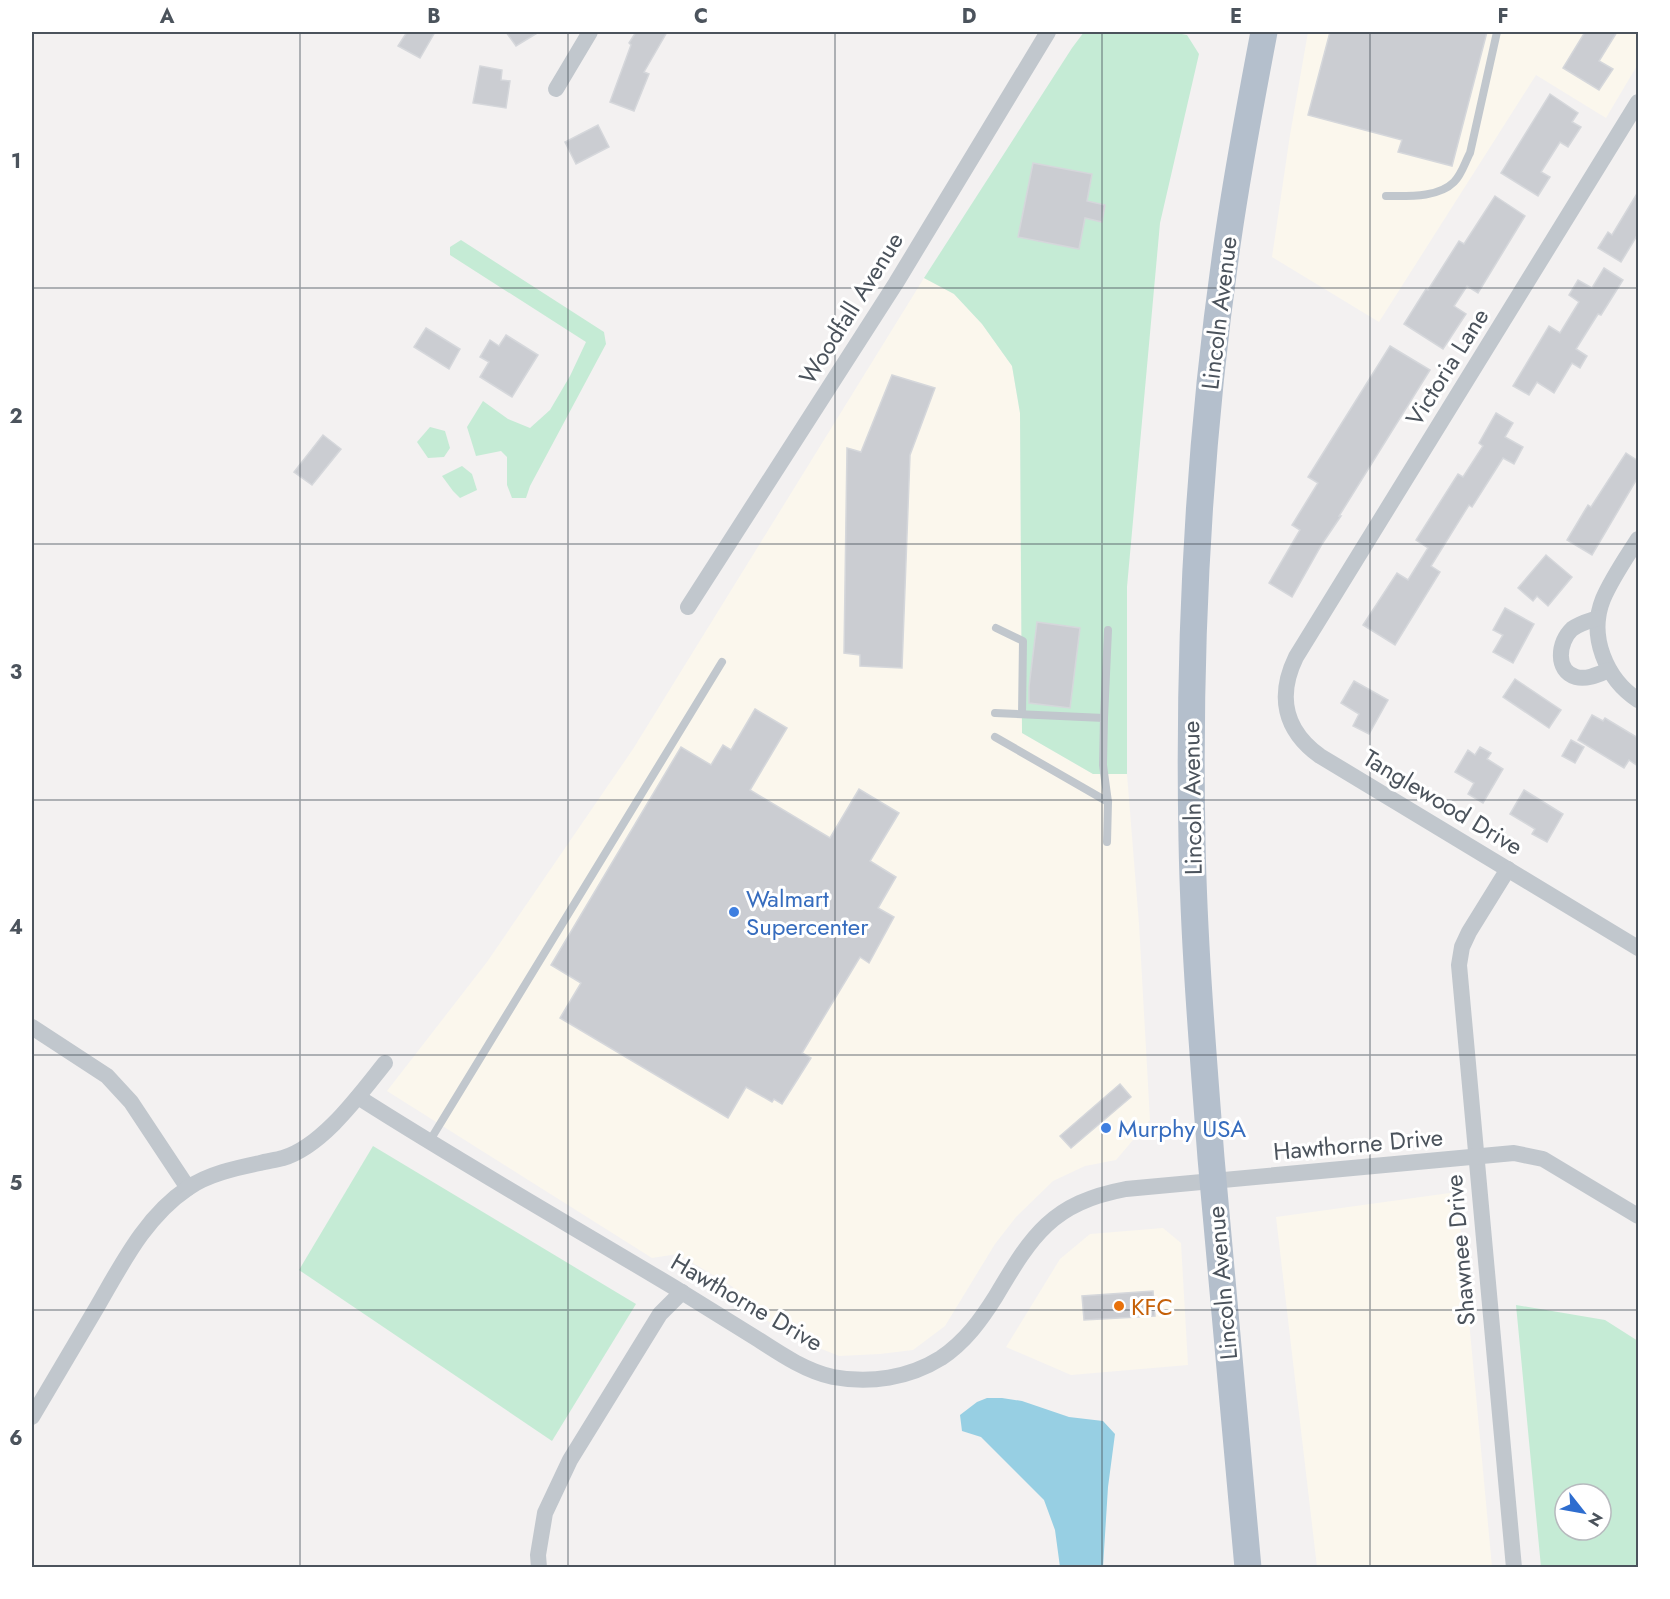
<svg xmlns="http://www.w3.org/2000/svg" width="1670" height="1599" viewBox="0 0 1670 1599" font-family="Jost,sans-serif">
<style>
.commercial{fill:#fbf7ed}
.green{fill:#c5ebd5;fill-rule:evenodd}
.water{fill:#97cfe3}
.building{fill:#cbcdd2;stroke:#d5d7db;stroke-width:1.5}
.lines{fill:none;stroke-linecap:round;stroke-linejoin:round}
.lane{stroke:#c1c7cd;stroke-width:8}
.street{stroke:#c1c7cd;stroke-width:16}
.primary{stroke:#b4bfcc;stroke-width:27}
.grid{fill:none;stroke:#4b535c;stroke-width:1.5;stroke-opacity:0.55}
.shop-dot{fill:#3f7fe0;stroke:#fff;stroke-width:2}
.food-dot{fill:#e8710a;stroke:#fff;stroke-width:2}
.labels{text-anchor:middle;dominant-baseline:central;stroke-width:6;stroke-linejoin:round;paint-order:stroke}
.street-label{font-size:24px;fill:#4b535c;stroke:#fff}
.shop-label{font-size:24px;fill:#366cbe;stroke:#fff;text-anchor:start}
.food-label{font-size:24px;fill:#c56008;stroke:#fff;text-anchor:start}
.neatline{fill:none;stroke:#4b535c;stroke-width:2}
.grid-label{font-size:20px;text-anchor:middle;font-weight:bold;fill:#4b535c}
</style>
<rect width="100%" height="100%" fill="#f3f1f1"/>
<g class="commercial">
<path d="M1308,32h330v32l-32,54 -70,-43 -157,247 -107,-65 18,-122z"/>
<path d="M924,278l30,16 28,30 30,42 8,47 2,320 71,41h34l12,150 11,196 -34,40 -31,6 -32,15 -37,36 -21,27 -50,82 -32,24 -33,4 -41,2 -30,-12 -75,-42 -1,-15 -55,-33 -26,4 -265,-167 100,-129 146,-213z"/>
<path d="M1457,1192l35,375h-175l-41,-350z"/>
<path d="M1163,1228l18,15 7,122 -117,10 -65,-28 54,-88 30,-25z"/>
</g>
<g class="green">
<path d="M1084,32h87l16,3 12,19 -39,169 -33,364v187h-34l-71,-41 -2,-320 -8,-47 -30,-42 -28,-30 -30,-16 148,-230z"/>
<path d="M461,240l143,92 2,12 -76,142 -4,12h-14l-5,-13v-28l-6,-6 -25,5 -9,-29 16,-26 25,18 22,9 20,-18 20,-34 16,-34 -136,-87v-8z"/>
<path d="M430,427l15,4 5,17 -6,9 -16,1 -11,-16z"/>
<path d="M462,466l10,8 5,16 -17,8 -7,-7 -11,-15z"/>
<path d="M373,1146l263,158 -84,137 -253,-171z"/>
<path d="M1516,1305l89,15 33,21v226h-97zM1565,1494h36v36h-36z"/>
</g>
<path class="water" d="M987,1398h15l20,3 47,16 34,4 12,13 -7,53 -5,80h-43l-5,-37 -11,-30 -63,-63 -19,-6 -2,-16 17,-13z"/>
<g class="building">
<path d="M407,32h28l-15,26 -22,-12z"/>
<path d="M506,32h33l-23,14z"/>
<path d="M636,32h31l-23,40 5,2 -15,37 -24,-9 21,-57 -2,-2z"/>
<path d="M1330,32h157l-35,134 -54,-14 4,-12 -94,-25z"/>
<path d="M1585,32h32l-18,29 14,8 -14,21 -36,-22z"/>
<path d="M480,66l22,4 -1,10 9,1 -4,27 -33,-5z"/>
<path d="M1550,94l28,19 -6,9 9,5 -13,20 -8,-5 -19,30 9,5 -12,19 -37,-23z"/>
<path d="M598,125l11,22 -33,17 -11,-22z"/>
<path d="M1033,163l59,11 -5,27 18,4 -3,17 -17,-4 -6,31 -61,-12z"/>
<path d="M1638,192v42l-17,28 -23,-14 10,-16 4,3z"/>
<path d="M1495,196l30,20 -47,77 -11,-7 -13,20 12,8 -23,35 -39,-25 22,-35 2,1 31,-49 5,3z"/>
<path d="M1604,268l19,12 -22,35 -3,-1 -22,35 11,7 -7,12 -8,-5 -18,30 -17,-11 -8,13 -16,-9 36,-60 11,7 19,-31 -10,-7 9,-15 14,8z"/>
<path d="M426,328l34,21 -11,20 -35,-22z"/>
<path d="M506,335l32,20 -26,42 -32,-20 9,-15 -9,-5 10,-17 9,6z"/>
<path d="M1390,346l40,24 -91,146h2l-19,28 -30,53 -23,-14 31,-53 -8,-5 26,-42 -10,-6z"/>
<path d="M892,375l43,13 -25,67 -8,213 -42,-2v-11l-16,-2 3,-205 14,4z"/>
<path d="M1496,413l17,10 -8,14 18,10 -9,17 -11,-6 -31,49 -3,-2 -38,61 9,6 -45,73 -32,-20 34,-52 11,7 20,-32 -12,-8 42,-66 5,3 20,-31 -4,-3z"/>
<path d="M323,435l18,14 -29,36 -18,-13z"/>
<path d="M1626,453l12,8v16l-46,78 -25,-15 21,-35 3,2z"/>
<path d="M1546,555l26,22 -24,29 -11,-10 -4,5 -15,-13z"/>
<path d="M1505,608l29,16 -21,39 -20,-11 10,-17 -10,-5z"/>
<path d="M1037,622l43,6 -10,80 -41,-5v-16z"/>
<path d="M1515,679l46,31 -12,18 -46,-31z"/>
<path d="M1354,681l34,19 -19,34 -16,-8 6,-12 -18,-11z"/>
<path d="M755,709l32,19 -37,62 80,48 29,-49 40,24 -29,48 26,16 -18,31 16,9 -25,46 -9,-6 -58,96 9,5 -29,46 -8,-5 -2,3 -26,-15 -18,31 -168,-100 21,-35 -30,-18 130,-218 30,18 12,-20 8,5z"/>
<path d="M1592,715l11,6 2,-3 33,20v28l-9,-6 -5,8 -46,-28z"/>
<path d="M1571,740l13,7 -9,16 -13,-7z"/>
<path d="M1480,747l11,6 -4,6 16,10 -20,34 -15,-9 6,-11 -19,-11 13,-22 7,5z"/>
<path d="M1524,790l39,24 -16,28 -15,-8 3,-5 -25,-15z"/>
<path d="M1120,1084l11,13 -60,51 -11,-12z"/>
<path d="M1153,1291l2,25 -71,4 -2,-24z"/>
</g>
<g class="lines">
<g class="lane">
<path d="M1386,196c22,0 52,2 68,-14 8,-8 11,-20 16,-29l27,-121"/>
<path d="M996,628l27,13 -1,73"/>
<path d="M995,713l109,5 -1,47 5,37 -1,40"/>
<path d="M1104,718l4,-88"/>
<path d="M995,737l113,65"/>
<path d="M429,1142l293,-480"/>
</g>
<g class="street">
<path d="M556,89l34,-57"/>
<path d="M1638,102l-342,555c-19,39 -12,73 24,99l318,192"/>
<path d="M1638,539c-12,19 -26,39 -35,60 -15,37 3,80 35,101"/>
<path d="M688,607l208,-324 152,-251"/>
<path d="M1598,618c-9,3 -18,5 -26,11 -14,13 -17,42 4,48 11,3 23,-3 33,-7"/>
<path d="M1508,869l-39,63 -7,15 -3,18 55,603"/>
<path d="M32,1027l75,49 24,26 57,86"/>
<path d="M358,1097c105,67 214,129 322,194 26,16 53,33 79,49 23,15 47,31 74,37 37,7 76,1 108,-19 24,-16 40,-38 55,-62 36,-61 56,-93 130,-107l388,-36 29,6 95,57"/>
<path d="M32,1417c21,-36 43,-73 65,-110 25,-43 48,-90 91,-119 20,-14 48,-20 72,-25 8,-2 16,-3 23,-5 40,-12 77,-64 102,-95"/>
<path d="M539,1568l-1,-13 7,-42 25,-53 90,-146 22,-22"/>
</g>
<path class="primary" d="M1248,1568c-12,-137 -25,-273 -37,-410 -8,-105 -17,-211 -19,-317 -4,-202 7,-404 36,-603 10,-69 23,-138 36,-206"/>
</g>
<path class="grid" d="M300,32v1536M568,32v1536M835,32v1536M1102,32v1536M1370,32v1536M32,288h1606M32,544h1606M32,800h1606M32,1055h1606M32,1310h1606"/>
<g class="shop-dot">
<circle cx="734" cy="912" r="6"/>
<circle cx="1106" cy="1128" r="6"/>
</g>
<circle class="food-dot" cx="1119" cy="1306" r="6"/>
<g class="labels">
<g class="street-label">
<text transform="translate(851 308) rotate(-58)">Woodfall Avenue</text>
<text transform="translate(1219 313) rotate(-83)">Lincoln Avenue</text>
<text transform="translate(1447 367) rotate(-58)">Victoria Lane</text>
<text transform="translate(1192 798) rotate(-91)">Lincoln Avenue</text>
<text transform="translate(1443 802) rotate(31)">Tanglewood Drive</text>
<text transform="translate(1358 1144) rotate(-5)">Hawthorne Drive</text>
<text transform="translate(1460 1250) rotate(-95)">Shawnee Drive</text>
<text transform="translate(1222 1283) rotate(-95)">Lincoln Avenue</text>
<text transform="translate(747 1302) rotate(30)">Hawthorne Drive</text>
</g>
<g class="shop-label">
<text x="746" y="898">Walmart<tspan x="746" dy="28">Supercenter</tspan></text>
<text x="1118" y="1128">Murphy USA</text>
</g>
<g class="food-label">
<text x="1131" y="1306">KFC</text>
</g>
</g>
<rect width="1670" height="1599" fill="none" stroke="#ffffff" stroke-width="66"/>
<g transform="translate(1583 1512) rotate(121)"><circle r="28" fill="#ffffff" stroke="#b7babe" stroke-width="1.5"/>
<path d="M0-4.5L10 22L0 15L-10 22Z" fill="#2e6dcf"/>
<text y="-9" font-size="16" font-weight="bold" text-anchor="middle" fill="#4b535c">N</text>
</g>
<rect x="33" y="33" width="1604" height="1533" class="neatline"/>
<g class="grid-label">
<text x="167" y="23">A</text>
<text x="434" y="23">B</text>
<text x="701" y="23">C</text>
<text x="969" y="23">D</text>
<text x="1236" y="23">E</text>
<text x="1503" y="23">F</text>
<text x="16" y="168">1</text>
<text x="16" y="423">2</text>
<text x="16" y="679">3</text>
<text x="16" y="934">4</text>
<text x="16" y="1190">5</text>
<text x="16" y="1445">6</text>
</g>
</svg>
